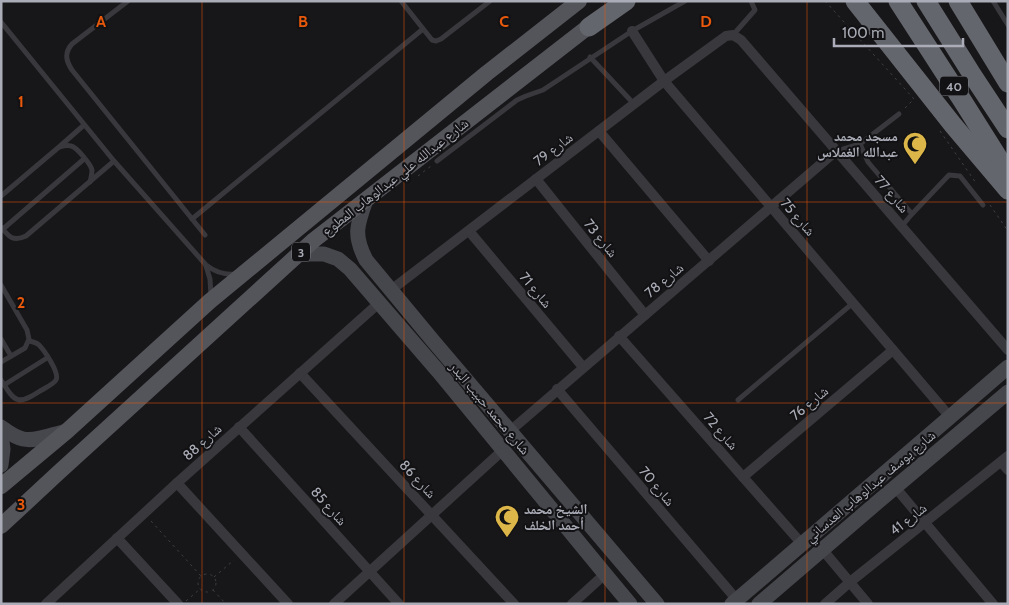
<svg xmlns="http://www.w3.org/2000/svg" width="1009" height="605" viewBox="0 0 1009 605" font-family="Cabin,'Noto Naskh Arabic',sans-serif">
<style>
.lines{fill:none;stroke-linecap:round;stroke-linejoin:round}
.path{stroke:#3e3f44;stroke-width:1;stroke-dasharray:2.5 4;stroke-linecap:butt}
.lane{stroke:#38383d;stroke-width:5}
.street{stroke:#38383d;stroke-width:10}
.secondary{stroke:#46474c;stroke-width:15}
.primary{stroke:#54555b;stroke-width:16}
.highway{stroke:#64666d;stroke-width:19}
.grid{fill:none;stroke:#e8590c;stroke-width:1;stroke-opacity:0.55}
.labels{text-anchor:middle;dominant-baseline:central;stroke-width:4;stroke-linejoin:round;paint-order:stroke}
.shield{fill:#121113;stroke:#7c7e86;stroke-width:1}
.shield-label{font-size:12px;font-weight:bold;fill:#aaadb7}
.poi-label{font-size:14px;font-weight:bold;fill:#aaadb7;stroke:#121113;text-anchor:end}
.street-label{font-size:14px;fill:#aaadb7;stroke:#121113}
.grid-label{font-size:16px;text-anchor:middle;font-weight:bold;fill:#e8590c;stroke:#121113;stroke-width:4;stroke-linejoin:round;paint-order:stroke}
</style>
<rect width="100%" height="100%" fill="#171618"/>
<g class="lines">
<g class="path">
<path d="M825,1l89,98"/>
<path d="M905,108l9,-9"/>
<path d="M940,131l36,52"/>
<path d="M418,176l13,-10"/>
<path d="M990,205l18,26"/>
<path d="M151,521l50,55"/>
<circle cx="207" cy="583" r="9"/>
<path d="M214,577l20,-17"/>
<path d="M213,590l13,14"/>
<path d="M186,601l14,-12"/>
</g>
<g class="lane">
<path d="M128,1l-56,43c-8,9 -6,17 0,26l133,165"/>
<path d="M401,1l31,39 4,1 5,-2 49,-38"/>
<path d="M993,1l15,24"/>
<path d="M1,22l113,139 92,104c9,7 17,10 29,9"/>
<path d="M733,35l22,-25 -4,-9"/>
<path d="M590,57l44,47"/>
<path d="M860,144l8,18 44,52 37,-39 11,1 23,29"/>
<path d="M60,147c3,-1 8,-2 11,-1 6,1 20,19 21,24 0,4 -1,8 -2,12"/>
<path d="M837,151l23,-7 39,-30"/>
<path d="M437,161l80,-61 9,-4 17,-6 89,-59 53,-30"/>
<path d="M1,196l58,-49 25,-22"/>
<path d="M192,219l231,-190"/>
<path d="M1,227c8,10 12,15 25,9l88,-75"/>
<path d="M901,227l11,-13"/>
<path d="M3,229l81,-70"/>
<path d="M206,266l4,13 1,17"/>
<path d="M1,285l26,45 2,9 -4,9 -24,14"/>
<path d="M1,339l10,17"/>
<path d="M1,380c14,22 16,26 39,11 5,-3 14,-7 16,-11 4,-7 -12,-30 -17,-35 -3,-3 -6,-3 -10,-4"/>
<path d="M4,385l43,-27"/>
<path d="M738,400l115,-97"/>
</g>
<g class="street">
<path d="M632,31l32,50 286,336"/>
<path d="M599,131l110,130"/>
<path d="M536,179l109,136"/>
<path d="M469,231l114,136"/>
<path d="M391,290l273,-209 62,-45 7,-1 8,5 267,310"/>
<path d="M619,336l183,208"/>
<path d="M300,373l214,231"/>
<path d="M557,389l180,211"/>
<path d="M239,427l160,177"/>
<path d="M510,431c108,-94 218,-186 326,-280"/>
<path d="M1001,462l7,8"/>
<path d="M743,477l150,-127"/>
<path d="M177,483l111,121"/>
<path d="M895,487l98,117"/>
<path d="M117,538l61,66"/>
<path d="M822,549l46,55"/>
<path d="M46,604l131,-121 202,-180"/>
<path d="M334,604l168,-153"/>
<path d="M572,604l33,-30"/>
<path d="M825,604l25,-22 158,-126"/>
</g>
<g class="secondary">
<path d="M366,200c-9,25 -13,35 0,60l68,82 223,262"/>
<path d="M299,254h25l14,5 12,10 88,102 167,203 25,30"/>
<path d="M1,427c7,5 13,10 22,12 13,3 30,-5 44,-8"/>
<path d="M1,434l2,15 -2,16"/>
<path d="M732,604l218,-187 58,-50"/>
<path d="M759,604l114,-98 135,-114"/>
</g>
<g class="primary">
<path d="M1,486l66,-55 143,-130 277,-228 92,-72"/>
<path d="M1,526l57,-53 256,-233 283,-220"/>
</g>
<g class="highway">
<path d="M855,1l98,124 55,65"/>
<path d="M898,1l64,99 46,73"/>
<path d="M926,1l47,75 35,53"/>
<path d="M958,1l50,82"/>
<path d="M589,27l37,-26"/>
</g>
</g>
<path class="grid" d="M202,1v603M404,1v603M605,1v603M807,1v603M1,202h1007M1,403h1007"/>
<defs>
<symbol id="mosque-pin" viewBox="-11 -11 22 30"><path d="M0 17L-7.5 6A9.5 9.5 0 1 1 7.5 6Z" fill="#ddb649" stroke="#121113"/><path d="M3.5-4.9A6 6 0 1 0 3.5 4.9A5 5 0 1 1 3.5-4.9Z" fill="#111"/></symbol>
</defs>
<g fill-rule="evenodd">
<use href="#mosque-pin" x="901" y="130" width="28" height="38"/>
<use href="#mosque-pin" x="493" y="503" width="28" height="38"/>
</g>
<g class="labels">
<g class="shield">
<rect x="940" y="76.5" width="28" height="19" rx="4"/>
<rect x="292" y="242.5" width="18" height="19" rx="4"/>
</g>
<g class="shield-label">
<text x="954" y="86">40</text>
<text x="301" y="252">3</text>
</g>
<g class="poi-label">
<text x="898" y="136">مسجد محمد<tspan x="898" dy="16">عبدالله الغملاس</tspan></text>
<text x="524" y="509" text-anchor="start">الشيخ محمد<tspan x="524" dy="16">أحمد الخلف</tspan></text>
</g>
<g class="street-label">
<text transform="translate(553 149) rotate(-37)">شارع 79</text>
<text transform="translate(395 177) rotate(-38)">شارع عبدالله علي عبدالوهاب المطوع</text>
<text transform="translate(892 194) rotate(49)">شارع 77</text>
<text transform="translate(798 217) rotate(49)">شارع 75</text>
<text transform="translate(601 238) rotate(51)">شارع 73</text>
<text transform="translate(664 280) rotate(-40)">شارع 78</text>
<text transform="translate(536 290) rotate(50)">شارع 71</text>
<text transform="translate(809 403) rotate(-40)">شارع 76</text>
<text transform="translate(490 408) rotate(50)">شارع محمد حبيب البدر</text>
<text transform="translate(721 431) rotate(49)">شارع 72</text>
<text transform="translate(202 442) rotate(-42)">شارع 88</text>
<text transform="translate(418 479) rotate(47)">شارع 86</text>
<text transform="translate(657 486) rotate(50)">شارع 70</text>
<text transform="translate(870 486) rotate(-40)">شارع يوسف عبدالوهاب العدساني</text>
<text transform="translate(329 506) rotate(48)">شارع 85</text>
<text transform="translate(908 519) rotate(-38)">شارع 41</text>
</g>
</g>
<g class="grid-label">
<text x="101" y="27">A</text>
<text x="303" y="27">B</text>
<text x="504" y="27">C</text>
<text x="706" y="27">D</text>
<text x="21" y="107">1</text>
<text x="21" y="308">2</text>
<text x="21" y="510">3</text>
</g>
<rect width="1009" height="605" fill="none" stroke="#aaadb7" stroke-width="5"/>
<path d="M834 38v8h129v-8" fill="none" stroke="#aaadb7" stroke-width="2.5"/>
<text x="842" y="38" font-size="15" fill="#aaadb7" stroke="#121113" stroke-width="4" paint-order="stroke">100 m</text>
</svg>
